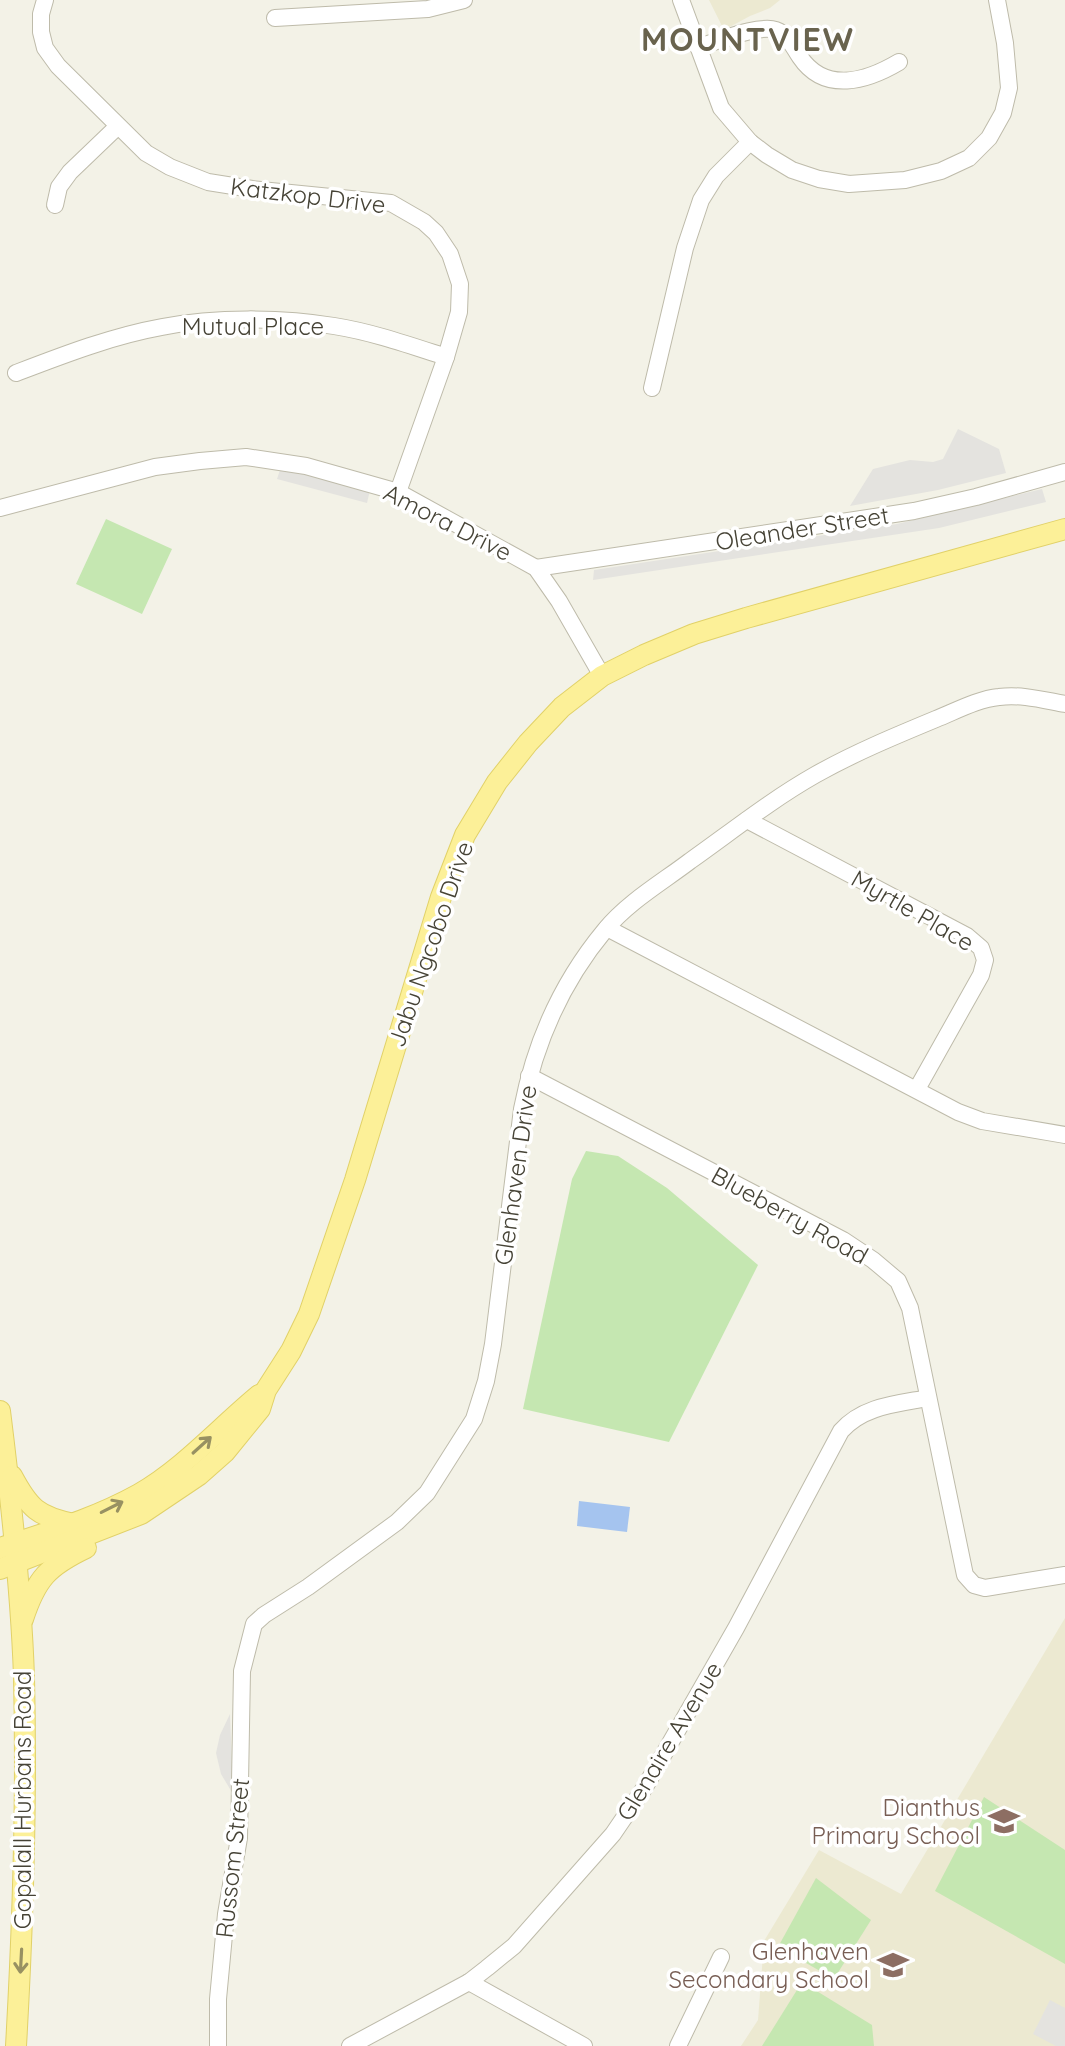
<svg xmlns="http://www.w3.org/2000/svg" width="1065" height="2046" viewBox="0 0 1065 2046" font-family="Quicksand,sans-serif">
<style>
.education{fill:#ece9d1}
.green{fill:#c5e7b1}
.parking{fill:#e4e3df}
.water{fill:#a5c4ef}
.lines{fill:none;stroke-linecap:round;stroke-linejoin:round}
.minor-casing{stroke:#bebbaa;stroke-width:18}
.major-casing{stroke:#e1d168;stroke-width:22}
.minor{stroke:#fff;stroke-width:16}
.major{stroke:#fcf098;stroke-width:20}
.oneway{stroke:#989162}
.labels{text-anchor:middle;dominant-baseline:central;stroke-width:7;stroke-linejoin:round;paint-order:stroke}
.street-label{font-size:24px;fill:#464336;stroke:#fff}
.education-label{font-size:24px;fill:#785e54;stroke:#fff;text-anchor:end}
.district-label{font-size:32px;font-weight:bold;letter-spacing:2px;fill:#69634e;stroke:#fff}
</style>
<rect width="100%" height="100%" fill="#f3f2e7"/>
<g class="education">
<path d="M709,0h71l-10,8 -20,8 -26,14z"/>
<path d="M1065,1618v428h-324l17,-26 6,-79 55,-91 82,44z"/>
</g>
<g class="green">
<path d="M106,519l66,30 -30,65 -66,-30z"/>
<path d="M586,1151l32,5 49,32 91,77 -89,177 -146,-33 49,-230z"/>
<path d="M984,1797l81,53v114l-130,-73z"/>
<path d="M816,1878l55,42 -37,59 -56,-32z"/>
<path d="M802,1982l70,43 2,21h-112z"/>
</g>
<g class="parking">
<path d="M958,429l41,20 7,24 -68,17 -88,16 23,-37 37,-9 23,2 10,-3z"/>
<path d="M281,467l89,23 -3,13 -90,-24z"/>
<path d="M1042,489l4,13 -107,26 -346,52 1,-10 303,-46z"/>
<path d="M230,1714l3,80 -12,-20 -5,-21 4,-18z"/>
<path d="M1050,2000l15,8v38h-9l-23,-12z"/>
</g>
<path class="water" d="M579,1501l51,6 -3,25 -50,-6z"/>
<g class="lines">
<defs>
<g id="minor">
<path d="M45,0l-4,14v18l4,16 13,18 88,87 24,14 38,15 44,7 139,14 33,19 12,11 14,21 10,30 -1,28 -13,45 -48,135"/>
<path d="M681,0l40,108 29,34 17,13 25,15 27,9 30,5 56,-4 36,-9 28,-13 20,-20 14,-25 6,-25 -4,-45 -8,-43"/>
<path d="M275,18l153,-9 36,-9"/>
<path d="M698,47c19,-5 60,-23 78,-17 12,4 17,17 24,27 25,37 67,24 99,5"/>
<path d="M55,205l4,-18 11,-15 48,-46"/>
<path d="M16,373c47,-18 96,-37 146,-46 52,-10 120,-10 172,-1 38,6 75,19 112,31"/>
<path d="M652,388l33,-140 16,-48 15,-24 34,-34"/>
<path d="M0,508l155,-41 45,-6 46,-4 60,9 92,26 138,76 23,33 43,75"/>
<path d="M536,568l378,-57 62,-14 89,-25"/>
<path d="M747,820l220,116 14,12 4,12 -4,15 -64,114"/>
<path d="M607,928l351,184 24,9 83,14"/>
<path d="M529,1076l314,164 30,20 25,21 12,27 55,267 9,10 11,3 80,-13"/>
<path d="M469,1982l115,64"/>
<path d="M218,2046v-47l8,-85 13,-76 3,-167 12,-47 10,-9 44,-28 89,-65 30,-29 47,-74 12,-38 7,-37 29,-235c13,-67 39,-126 83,-179 23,-28 56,-47 85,-69 41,-29 81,-61 125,-86 39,-22 80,-39 121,-56 20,-8 42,-20 63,-22 22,-3 44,3 66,7"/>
<path d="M350,2046l119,-64 18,-14 27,-22 99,-112 32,-47 91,-159 105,-197c22,-25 55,-27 87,-33"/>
<path d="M678,2046l43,-89"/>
</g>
<g id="major">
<path d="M0,1411c11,88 21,177 24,266 3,123 -1,246 -8,369"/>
<path d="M12,1476c17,32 26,41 62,48"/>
<path d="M0,1548c48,-16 94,-29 139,-54 45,-26 80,-66 120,-99"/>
<path d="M0,1569l141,-55 58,-39 26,-23 35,-43 6,-19 25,-39 18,-37 46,-134 86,-283 24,-62 32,-53 31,-39 34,-36 40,-31 42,-21 50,-21 52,-16 319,-89"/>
<path d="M23,1619c13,-40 25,-53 63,-71"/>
</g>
</defs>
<use href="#minor" class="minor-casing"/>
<use href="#major" class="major-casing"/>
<use href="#minor" class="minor"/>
<use href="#major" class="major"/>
</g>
<defs><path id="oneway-shaft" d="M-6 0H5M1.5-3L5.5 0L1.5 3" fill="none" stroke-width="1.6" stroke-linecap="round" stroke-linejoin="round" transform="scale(2)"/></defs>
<g class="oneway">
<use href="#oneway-shaft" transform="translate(202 1445) rotate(-42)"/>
<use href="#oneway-shaft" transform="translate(112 1507) rotate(-27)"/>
<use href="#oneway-shaft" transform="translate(21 1961) rotate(93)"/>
</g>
<defs>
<symbol id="school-bare" viewBox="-9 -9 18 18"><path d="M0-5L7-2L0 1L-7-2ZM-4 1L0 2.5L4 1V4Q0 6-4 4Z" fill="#8d6e63" stroke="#fff" stroke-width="2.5" paint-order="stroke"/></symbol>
</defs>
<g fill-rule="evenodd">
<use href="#school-bare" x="982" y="1799" width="44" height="44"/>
<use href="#school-bare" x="871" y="1943" width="44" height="44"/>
</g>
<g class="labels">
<g class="street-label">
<text transform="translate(308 195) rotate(7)">Katzkop Drive</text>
<text x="253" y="326">Mutual Place</text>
<text transform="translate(448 522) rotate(27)">Amora Drive</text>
<text transform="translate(802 528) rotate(-9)">Oleander Street</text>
<text transform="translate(913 910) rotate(30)">Myrtle Place</text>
<text transform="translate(430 944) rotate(-71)">Jabu Ngcobo Drive</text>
<text transform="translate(515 1175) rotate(-82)">Glenhaven Drive</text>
<text transform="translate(790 1215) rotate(29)">Blueberry Road</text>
<text transform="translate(669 1741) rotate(-59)">Glenaire Avenue</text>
<text transform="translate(22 1800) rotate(-90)">Gopalall Hurbans Road</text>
<text transform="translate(232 1858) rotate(-84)">Russom Street</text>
</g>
<g class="education-label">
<text x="980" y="1807">Dianthus<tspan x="980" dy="28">Primary School</tspan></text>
<text x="869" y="1951">Glenhaven<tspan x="869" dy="28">Secondary School</tspan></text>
</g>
<g class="district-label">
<text x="748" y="39">MOUNTVIEW</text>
</g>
</g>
</svg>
